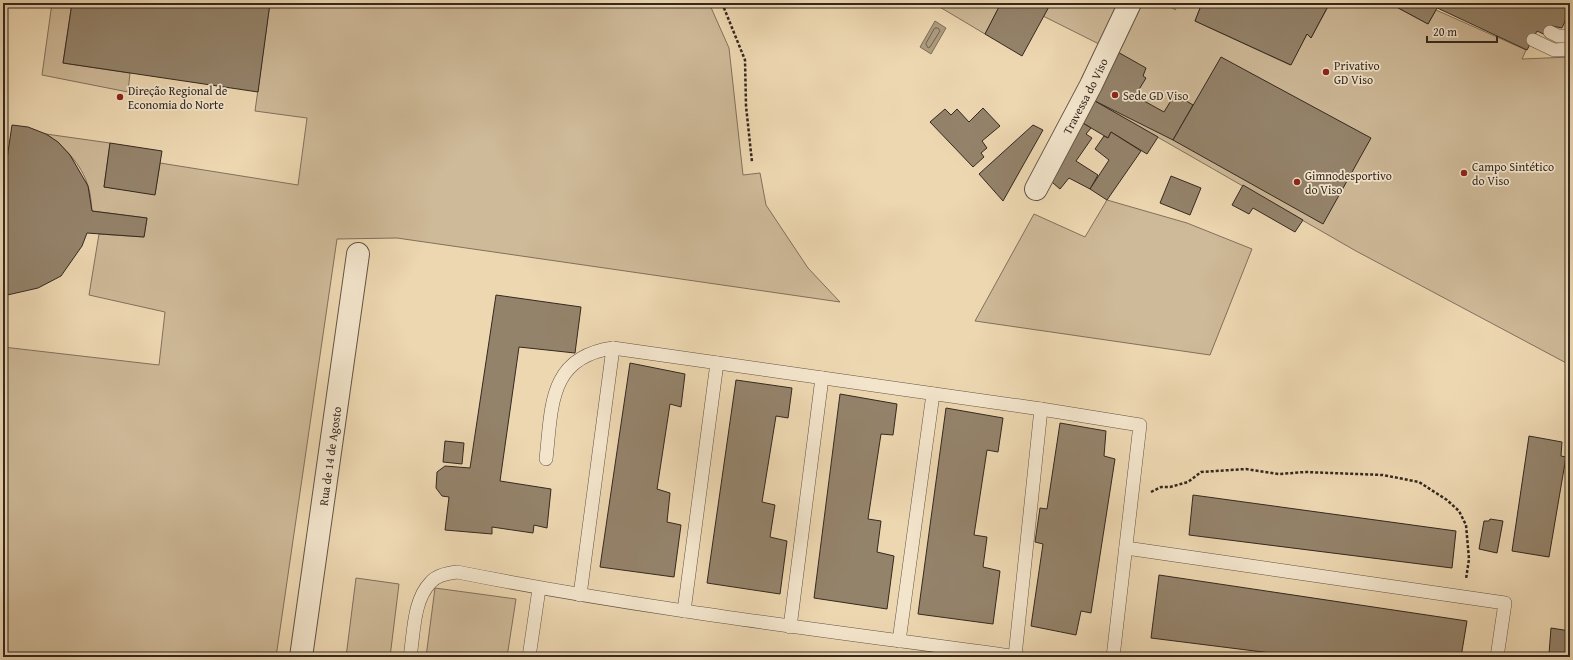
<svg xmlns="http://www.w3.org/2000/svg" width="1573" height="660" viewBox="0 0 1573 660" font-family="'Gentium Book Plus',serif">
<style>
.green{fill:#ceb998;stroke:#81705c}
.water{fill:#ae9c80;stroke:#7d6e5a}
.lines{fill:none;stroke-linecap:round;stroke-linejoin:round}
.shore{stroke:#716250;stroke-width:1}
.building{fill:#94836b;stroke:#342820}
.lane-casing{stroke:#625444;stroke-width:14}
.street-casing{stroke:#625444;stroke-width:24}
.path{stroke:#342820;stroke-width:2.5;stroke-dasharray:3 2;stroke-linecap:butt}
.lane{stroke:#f3e5cc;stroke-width:13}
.street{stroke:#f3e5cc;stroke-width:22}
.poi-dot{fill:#8f2418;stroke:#f3e5cc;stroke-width:1.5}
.labels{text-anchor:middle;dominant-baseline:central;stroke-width:3.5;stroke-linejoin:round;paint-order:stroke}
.poi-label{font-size:12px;fill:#342820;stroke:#f3e5cc;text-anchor:start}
.street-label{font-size:12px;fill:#342820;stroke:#f3e5cc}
</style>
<rect width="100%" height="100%" fill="#edd7b1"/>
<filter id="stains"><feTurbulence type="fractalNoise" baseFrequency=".005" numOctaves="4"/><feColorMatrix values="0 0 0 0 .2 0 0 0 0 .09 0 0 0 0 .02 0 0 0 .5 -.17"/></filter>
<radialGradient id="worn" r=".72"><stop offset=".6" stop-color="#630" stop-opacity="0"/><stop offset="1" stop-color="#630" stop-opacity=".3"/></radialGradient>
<g class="green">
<path d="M52,3h20l-9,60 67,10 -2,19 -86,-17z"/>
<path d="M270,3h439l20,45 14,127 17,-2 6,32 42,63 32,34 -443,-64 -60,1 -61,418h-273v-310l156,18 6,-53 -76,-17 10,-61 45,3 3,-19 -55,-7c-1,-8 -1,-17 -4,-25 -6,-21 -24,-40 -42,-52l64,9 -6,44 51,7 5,-31 138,22 9,-67 -52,-7z"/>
<path d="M933,3h68l-16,31z"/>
<path d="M1051,3h58l6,6 -14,36 -58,-29z"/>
<path d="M1130,3h32l14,7 -5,-7h31l-7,18 95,44 17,-31 4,4 17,-31 -7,-4h68l39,21 8,-14 90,40 -4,9 48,-2v308l-214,-114 -263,-151z"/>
<path d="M1107,200l80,23 65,26 -42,106 -235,-34 59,-107 51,23z"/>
<path d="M356,578l43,6 -9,73h-44z"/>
<path d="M435,588l81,11 -9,58h-81z"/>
</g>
<path class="water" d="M935,21l11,7 -15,26 -11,-7z"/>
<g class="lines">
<path class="shore" d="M935,28h3l2,3 -10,16 -2,1 -2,-4z"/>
</g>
<g class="building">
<path d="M72,3h198l-12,89 -195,-29z"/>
<path d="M1001,3h50l-29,53 -37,-22z"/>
<path d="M1202,3h119l7,3 -17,32 -4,-4 -16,31 -96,-44z"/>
<path d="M1389,3h43l-1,2 6,3 -9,16z"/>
<path d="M1432,3h138v7l-8,18 -10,-2 -4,10 -11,-5 -10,19 -96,-45z"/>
<path d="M1116,51l30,17 -3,8 3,2 -11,18 29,16 11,-18 18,11 -20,35 -80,-40z"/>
<path d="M1221,57l150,81 -48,86 -150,-84z"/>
<path d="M1093,100l65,37 -11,17 -36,-22 -3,6 -32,-19z"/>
<path d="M983,108l17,18 -18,15 5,7 -6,5 3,4 -11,10 -43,-45 15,-13 6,6 6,-6 12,13z"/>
<path d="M1076,119l15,9 -5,6 6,4 -16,23 22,14 -8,14 -21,-11 -9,11 -14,-12z"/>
<path d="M12,125l16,2 18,7 12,8 12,13 18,31 4,25 55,7 -3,19 -57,-4 -5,13 -21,30 -23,12 -35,8v-110z"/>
<path d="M1033,125l10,5 -40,71 -24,-27z"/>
<path d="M1111,132l30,19 -34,49 -17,-11 19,-29 -14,-11 9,-13 4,2z"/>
<path d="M110,143l52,8 -7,44 -51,-8z"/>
<path d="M1171,176l30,12 -11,27 -30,-12z"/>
<path d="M1243,185l60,35 -8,12 -42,-24 -4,6 -17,-9z"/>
<path d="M496,295l85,12 -6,46 -56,-6 -19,134 51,8 -4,39 -13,-3 -1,8 -41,-6v7l-47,-4 4,-33 -7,-1 -6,-8 1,-16 8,-6 25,2z"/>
<path d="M630,363l55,11 -4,33 -11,-3 -13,85 13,4 -3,29 14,3 -7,52 -74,-10z"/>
<path d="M736,380l56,8 -4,30 -12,-2 -14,86 13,3 -5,32 17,4 -7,53 -73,-11z"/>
<path d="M840,394l57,10 -4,31 -12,-1 -13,85 13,2 -4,31 17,4 -7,53 -73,-11z"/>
<path d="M946,408l57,10 -5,34 -11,-2 -13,85 13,2 -4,30 17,4 -7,53 -75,-10z"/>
<path d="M1060,423l46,8 -2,25 11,3 -24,154 -10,-2 -5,24 -45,-9 12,-82 -8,-2 5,-34 7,1z"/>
<path d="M1529,436l33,6 -1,14 5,1 -17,100 -37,-6z"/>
<path d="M445,441l19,2 -2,21 -19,-2z"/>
<path d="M1193,495l263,36 -4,37 -263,-33z"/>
<path d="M1490,519l13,2 -6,32 -18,-4 5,-28h5z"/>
<path d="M1159,575l308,46 -6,36h-158l-152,-19z"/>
<path d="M1551,628l19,3v26l-21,-3z"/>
</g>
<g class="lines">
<defs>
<g id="lane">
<path d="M1550,32l8,4h12"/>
<path d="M1533,40l21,10 16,-1"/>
<path d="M546,459c6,-52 2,-102 67,-111l428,61 99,16 -27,232"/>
<path d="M1126,548l379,55 -8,54"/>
<path d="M580,595l33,-247"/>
<path d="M684,611l33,-248"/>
<path d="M790,627l32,-249"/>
<path d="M899,641l34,-247"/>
<path d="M1015,656l26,-247"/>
<path d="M410,657c4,-24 3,-57 21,-75 6,-7 17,-9 26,-10 186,37 374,59 562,85"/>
<path d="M529,657l10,-68"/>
</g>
<g id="street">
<path id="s1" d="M1036,189l55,-104 39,-82"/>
<path id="s2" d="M301,657l57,-403"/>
</g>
</defs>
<use href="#lane" class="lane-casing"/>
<use href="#street" class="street-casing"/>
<g class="path">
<path d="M722,3l23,57 1,46 6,56"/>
<path d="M1151,492l10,-5h9l18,-5 13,-10 45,-3 33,5 26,-2 78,3 36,7 28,18 12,11 7,14 3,34 -3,20"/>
</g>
<use href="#lane" class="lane"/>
<use href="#street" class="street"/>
</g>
<g class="poi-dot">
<circle cx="1326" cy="72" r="4"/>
<circle cx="1115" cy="95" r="4"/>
<circle cx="120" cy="97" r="4"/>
<circle cx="1464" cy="173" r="4"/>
<circle cx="1297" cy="182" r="4"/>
</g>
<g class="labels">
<g class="poi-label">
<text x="1334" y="65">Privativo<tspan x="1334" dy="14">GD Viso</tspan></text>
<text x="128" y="90">Direção Regional de<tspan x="128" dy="14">Economia do Norte</tspan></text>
<text x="1123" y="95">Sede GD Viso</text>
<text x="1472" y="166">Campo Sintético<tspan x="1472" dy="14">do Viso</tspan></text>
<text x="1305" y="175">Gimnodesportivo<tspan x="1305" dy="14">do Viso</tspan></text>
</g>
<g class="street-label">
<text stroke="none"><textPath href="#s1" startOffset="105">Travessa do Viso</textPath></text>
<text stroke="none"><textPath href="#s2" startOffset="203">Rua de 14 de Agosto</textPath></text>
</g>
</g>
<rect width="1573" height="660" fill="none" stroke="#edd7b1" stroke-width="16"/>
<rect x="4" y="4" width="1565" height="652" fill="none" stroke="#342820" stroke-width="2"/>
<rect x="8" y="8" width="1557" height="644" fill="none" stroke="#342820"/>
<path d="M1427 36v6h70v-6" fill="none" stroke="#342820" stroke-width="2"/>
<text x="1433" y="36" font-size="12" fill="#342820" stroke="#f3e5cc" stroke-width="3" paint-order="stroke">20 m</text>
<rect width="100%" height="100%" filter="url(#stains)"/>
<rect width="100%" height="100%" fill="url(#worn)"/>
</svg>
